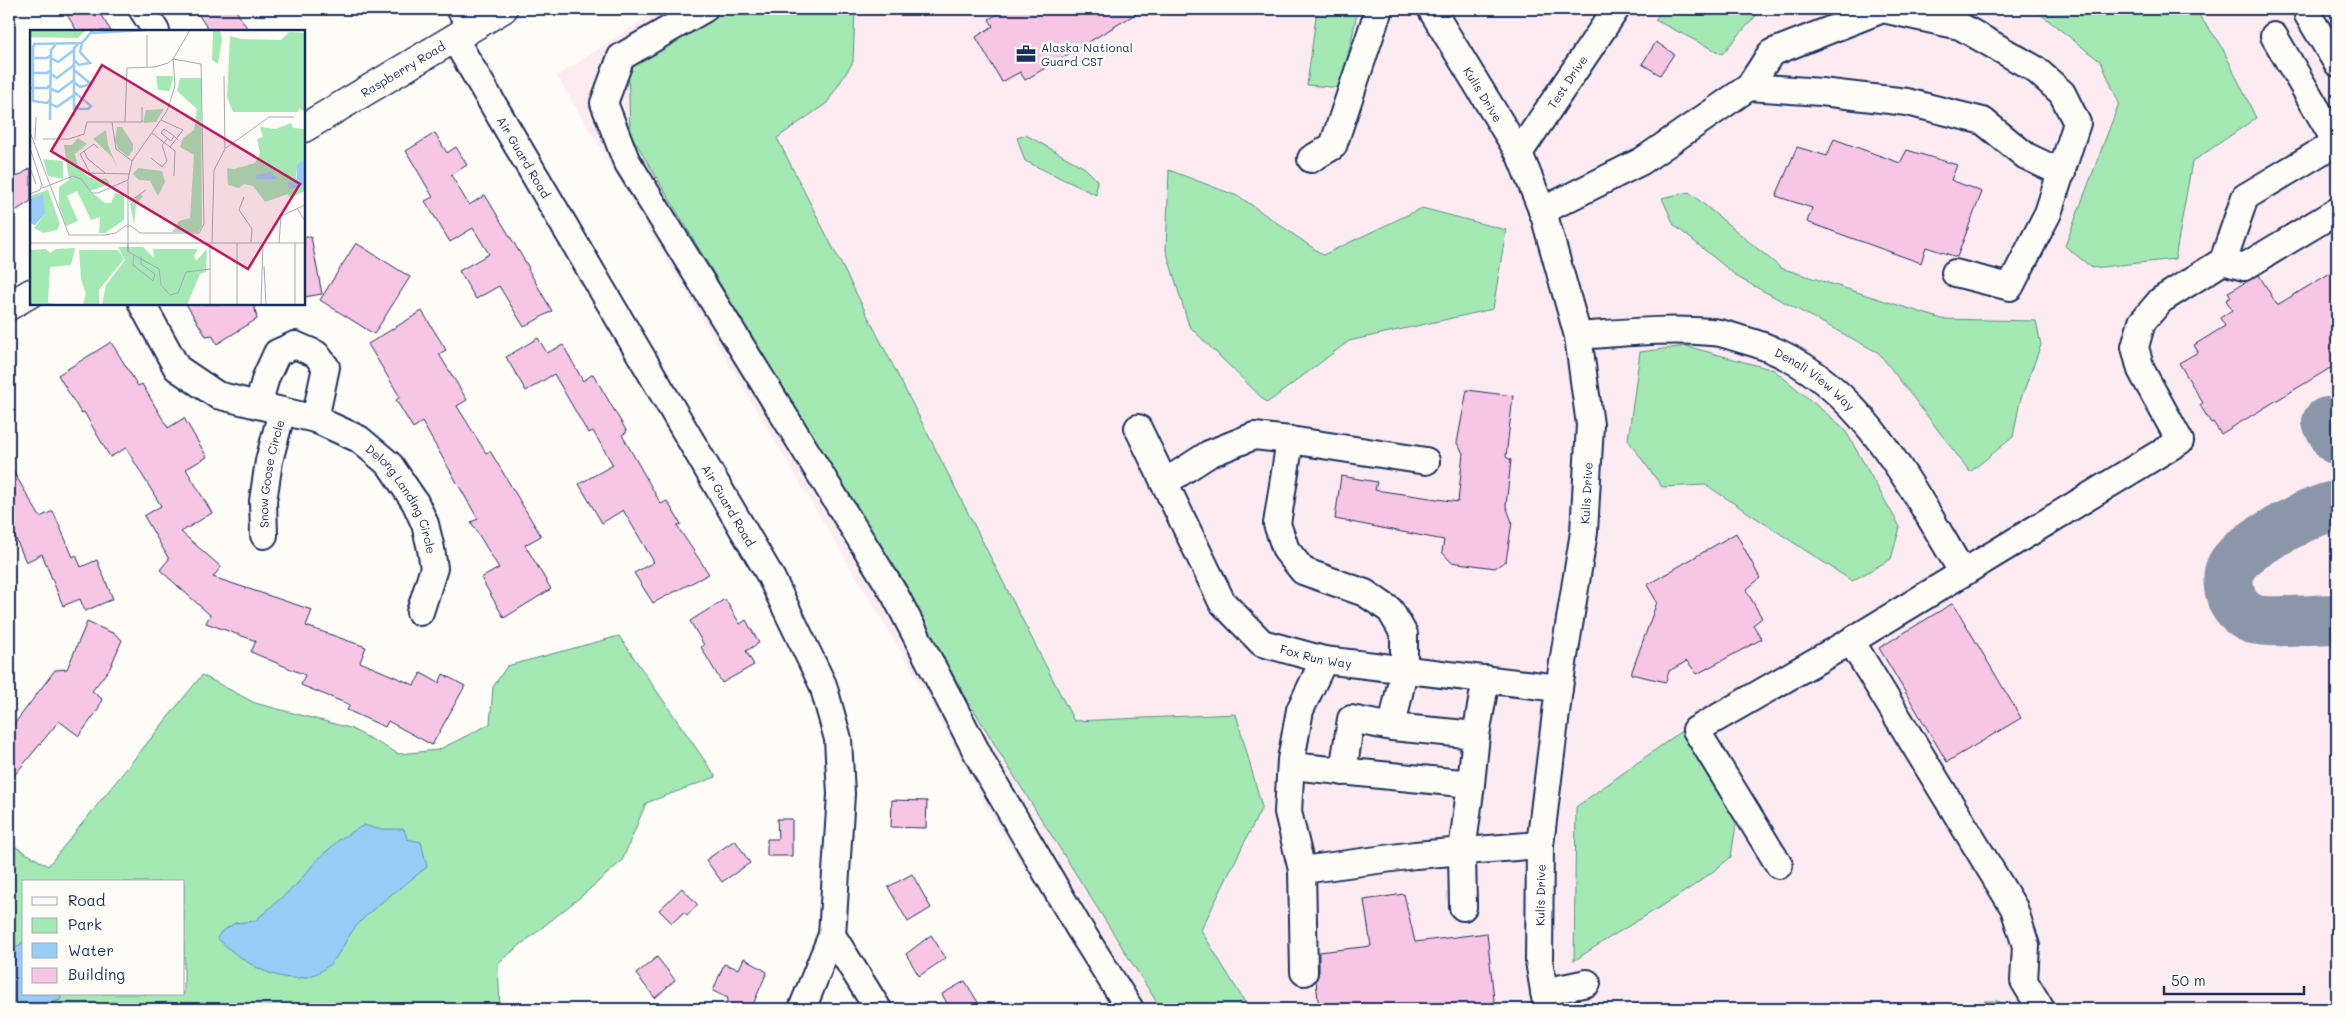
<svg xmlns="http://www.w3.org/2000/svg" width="2346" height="1018" viewBox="0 0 2346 1018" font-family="Mali,sans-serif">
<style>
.built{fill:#fcecf2}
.green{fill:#a4e8b4;stroke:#608c89}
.water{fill:#98cbf5;stroke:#668db9}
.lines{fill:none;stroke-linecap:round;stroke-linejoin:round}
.taxiway{stroke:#8c96aa;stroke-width:50}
.building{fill:#f8c6e5;stroke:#1b2f5e}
.minor-casing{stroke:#1b2f5e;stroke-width:30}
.major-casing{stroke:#1b2f5e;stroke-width:31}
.minor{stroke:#fdfcf7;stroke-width:26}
.major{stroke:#fdfcf7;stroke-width:28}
.labels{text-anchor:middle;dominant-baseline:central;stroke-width:5;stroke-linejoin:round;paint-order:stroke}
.poi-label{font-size:12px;fill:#1b2f5e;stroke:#fdfcf7;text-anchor:start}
.street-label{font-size:12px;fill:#1b2f5e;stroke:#fdfcf7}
.inset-river{fill:none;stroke:#98cbf5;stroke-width:2.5}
.inset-road{fill:none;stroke:#a3aaba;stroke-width:1}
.view{fill:#c2185b;fill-opacity:0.15;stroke:#c2185b;stroke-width:2.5}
.inset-edge{fill:none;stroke:#1b2f5e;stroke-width:2.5}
</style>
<rect width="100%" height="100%" fill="#fdfcf7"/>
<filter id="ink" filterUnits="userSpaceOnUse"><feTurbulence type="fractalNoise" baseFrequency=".02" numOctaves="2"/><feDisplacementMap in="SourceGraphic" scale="10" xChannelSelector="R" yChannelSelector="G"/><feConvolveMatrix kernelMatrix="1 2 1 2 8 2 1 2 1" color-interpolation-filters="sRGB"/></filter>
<g filter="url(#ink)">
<path class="built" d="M659,9h1678v1000h-1227l-124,-202 -61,-115 -368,-616z"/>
<g class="green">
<path d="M719,9h136l-2,53 -26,41 -50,35 297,583 162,-7 26,93 -61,123 48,79h-88l-162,-257 -369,-619 -2,-70z"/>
<path d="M1317,9h41l-17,79 -34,-3z"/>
<path d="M1663,9h99l-40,45 -67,-34z"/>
<path d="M2034,9h160l26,34 36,75 -64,44 -17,97 -83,9 -27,-22 54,-143 -18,-41z"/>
<path d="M1026,135l59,33 12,12 -1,15 -71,-34 -8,-23z"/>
<path d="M1169,170l71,27 83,58 99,-47 84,22 -13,79 -144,32 -82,62 -78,-77 -23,-76z"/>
<path d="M1689,192l92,76 161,51 94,2 5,24 -21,56 -7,36 -43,35 -91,-119 -140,-75 -65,-53 -12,-27z"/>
<path d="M1686,346l88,24 70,58 56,99 -9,32 -39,22 -146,-96 -44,2 -34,-47 12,-88z"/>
<path d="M619,636l97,141 -70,26 -24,58 -38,33 -86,69 2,46h-458l1,-3 17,-6 2,-6h122v-112h-160v59l-15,13v-111l39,23 154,-191 53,28 95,25 49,26 39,-4 52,-26 3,-37 14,-21z"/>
<path d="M1687,727l50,91 -6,39c-48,42 -105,67 -157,104l2,-154z"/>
<path d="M1985,1001h12l24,8h-50z"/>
</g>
<g class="water">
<path d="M364,825l13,4h27l3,10 14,3 6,25c-22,18 -48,35 -68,56 -12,12 -18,32 -31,43 -36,30 -84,-2 -111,-28l4,-6 14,-9 20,-2 42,-37 19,-23 24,-22z"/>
<path d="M24,941v53h38l-2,6 -17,6 -1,3h-33v-55z"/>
</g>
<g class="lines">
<g class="taxiway">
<path d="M2327,422l10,18"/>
<path d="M2337,506c-20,1 -87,37 -100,53 -10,10 -10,23 -6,36 2,11 11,20 22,24 16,5 65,0 84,0"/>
</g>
</g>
<g class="building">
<path d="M74,9h23l14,22h-34l-11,-18z"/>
<path d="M195,9h40l14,22h-40z"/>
<path d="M1007,9h137l-119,71 -5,-8 -18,10 -26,-45 17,-11 -4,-7z"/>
<path d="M1656,42l18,12 -14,21 -18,-11z"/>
<path d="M435,133l12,20 9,-6 11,18 -16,10 18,30 16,-10 44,73 -1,1 24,42 -28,16 -25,-41 -23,13 -17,-28 30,-17 -16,-26 -23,14 -25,-41 8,-4 -27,-46z"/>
<path d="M1834,139l66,24 7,-13 50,15 -6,15 31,12 -25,65 -31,-10 -5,16 -114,-41 5,-14 -36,-12 21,-49 30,9z"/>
<path d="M31,168v33l-22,14v-33z"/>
<path d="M304,237h7l11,57 -18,3z"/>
<path d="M356,243l54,34 -36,57 -54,-34z"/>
<path d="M2337,269v95l-116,70 -8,-12 -2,1 -11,-18 3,-2 -24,-40 19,-11 -4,-7 31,-19 -5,-8 12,-8 -6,-10 5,-3 -3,-5 31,-17 18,30z"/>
<path d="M186,304h68l3,15 -40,25 -5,-9 -6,1z"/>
<path d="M422,311l24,39 -7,4 28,46 -10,6 29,47 4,-2 51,85 -16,9 26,44 -47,29 -23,-40 18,-10 -28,-46 7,-3 -56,-97 -9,6 -17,-28 4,-3 -32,-53z"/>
<path d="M538,338l9,15 16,-8 20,36 10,-7 34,58 -5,3 39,69 6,-3 14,23 -4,2 32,48 -56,29 -19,-30 20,-11 -31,-52 -21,13 -23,-39 34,-19 -20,-34 -5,2 -34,-59 -28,17 -20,-34z"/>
<path d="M111,342l27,44 4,-2 26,44 16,-10 23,39 -21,12 26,44 -31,19 40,35 -8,10 99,33 -6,16 60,21 -6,15 54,23 7,-12 18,10 4,-9 22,12 -33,59 -44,-24 -3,6 -38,-17 3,-5 -49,-20 4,-10 -54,-23 5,-11 -50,-18 4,-8 -50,-45 9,-11 -25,-43 17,-10 -35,-58 -16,9 -26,-45 -3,1 -23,-38z"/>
<path d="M1467,390l46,6 -7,61 5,3 -5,46 6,16 -6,39 -11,7 -44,-6 -9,-10 2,-12 -109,-21 6,-43 36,6 -2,8 83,12 5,-49 -6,-10z"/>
<path d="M9,464l31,53 13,-6 20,46 3,-2 5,12 16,-7 16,39 -28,12 -5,-12 -17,7 -21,-52 -16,8 -17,-39z"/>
<path d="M1736,533l24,45 -14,12 16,28 -9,7 9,14 -65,35 -10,-13 -18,10 -3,11 -35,-8 26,-72 -10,-17z"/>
<path d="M725,599l15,25 6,-4 13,23 -13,8 8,14 -32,18 -21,-36 3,-2 -14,-24z"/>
<path d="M1953,603l68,115 -74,44 -68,-114z"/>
<path d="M87,622l28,12 7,6 -12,28 -18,23 10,8 -4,11 -19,26 -20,-15 -50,61v-51l46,-61 12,-1z"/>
<path d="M892,800l35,1 -1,27 -35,-1z"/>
<path d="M777,819h15v37h-25v-17h11z"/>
<path d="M735,840l15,23 -28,19 -16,-22z"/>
<path d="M912,874l19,34 -23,14 -20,-35z"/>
<path d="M682,888l16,17 -11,10 -3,-3 -12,11 -13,-13z"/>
<path d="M1404,894l11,48 72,-9 8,76h-176l-3,-28 3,-9v-20l52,-6 -7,-46z"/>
<path d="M931,935l15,23 -27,18 -13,-22z"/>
<path d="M657,957l18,23 -20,18 -19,-24z"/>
<path d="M744,958l23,14 -16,37h-27l4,-11 -15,-7 11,-27 15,5z"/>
<path d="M965,981l17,28h-32l-8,-15z"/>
</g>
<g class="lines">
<defs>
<g id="minor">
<path d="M142,9l14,22"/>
<path d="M460,9l12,18"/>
<path d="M704,9l-83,48 -17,46 22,57 269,435 89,171 95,162 51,81"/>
<path id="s1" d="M1431,9l88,144 25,62 34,121 12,89 -6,107 -25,156 -19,157 -1,116 8,48"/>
<path d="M2308,15l29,48"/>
<path d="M2274,36l62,106"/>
<path id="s2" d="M454,38l317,539 52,108 15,54 3,55 -9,141 46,74"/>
<path d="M1749,87l72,5 86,10 76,19 43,35 36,17"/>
<path id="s3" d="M1519,153l97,-144"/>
<path d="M1311,159l22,-13 46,-137"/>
<path d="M1542,211l100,-50 107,-74 22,-34 112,-44 77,17 75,43 27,24 15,30 -29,90 -38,74 -55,-14"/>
<path d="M2223,261l21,6 93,-56"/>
<path id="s4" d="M142,304l35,64 40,27 98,24 44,20 31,26 25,37 10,22 6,25 3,19 -14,44"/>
<path id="s5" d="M1578,336c44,-3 89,-8 133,-4 11,0 22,5 33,8 111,29 164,143 219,233"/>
<path d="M258,405l8,-28 11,-24 18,-8 21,9 10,13 -11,52"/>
<path id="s6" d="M1138,428l84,174 40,41 62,17 235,28"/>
<path d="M1164,483l45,-29 45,-18 36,4"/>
<path id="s7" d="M264,535l-1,-34 6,-40 13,-50"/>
<path d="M1851,641l163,267 12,38 -2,35 17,28"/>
<path d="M1324,660l-24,50 -9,50 -3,52 14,58 113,-15 125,-10"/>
<path d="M1392,727l12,-57v-36l-14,-24 -25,-17 -62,-22 -17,-21 -9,-26 13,-84 136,21"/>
<path d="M1476,735l10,-56"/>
<path d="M1291,766l180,18 5,-49 -84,-8 -41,-8 -8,53"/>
<path d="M1779,865l-83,-135 155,-89 329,-200 -39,-71 -6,-23 7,-25 19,-22 62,-39 22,-64 92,-55"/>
<path d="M1302,870l2,102"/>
<path d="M1463,907l-1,-56 9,-67"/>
<path d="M1544,992l43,-9"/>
<path d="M802,1009l30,-74"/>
</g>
<g id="major">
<path id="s8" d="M304,128l199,-119"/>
<path d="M9,306l22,-13"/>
</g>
</defs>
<use href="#minor" class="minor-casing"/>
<use href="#major" class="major-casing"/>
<use href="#minor" class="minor"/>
<use href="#major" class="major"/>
</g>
</g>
<defs>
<symbol id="office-bare" viewBox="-9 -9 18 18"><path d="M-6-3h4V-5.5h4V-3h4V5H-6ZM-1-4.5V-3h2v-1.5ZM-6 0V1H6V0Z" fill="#1b2f5e" stroke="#fdfcf7" stroke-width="2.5" paint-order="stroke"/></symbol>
</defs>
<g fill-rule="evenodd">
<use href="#office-bare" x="1012" y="40" width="28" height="28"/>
</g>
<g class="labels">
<g class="poi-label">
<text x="1041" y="47">Alaska National<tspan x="1041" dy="14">Guard CST</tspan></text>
</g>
<g class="street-label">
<text stroke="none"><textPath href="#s8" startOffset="115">Raspberry Road</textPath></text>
<text stroke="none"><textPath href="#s3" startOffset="86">Test Drive</textPath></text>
<text stroke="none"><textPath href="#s1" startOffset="100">Kulis Drive</textPath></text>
<text stroke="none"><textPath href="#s2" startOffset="138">Air Guard Road</textPath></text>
<text stroke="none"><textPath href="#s5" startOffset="249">Denali View Way</textPath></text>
<text stroke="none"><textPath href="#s7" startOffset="62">Snow Goose Circle</textPath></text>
<text transform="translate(1586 493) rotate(-87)">Kulis Drive</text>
<text stroke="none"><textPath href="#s4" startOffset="346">Delong Landing Circle</textPath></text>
<text stroke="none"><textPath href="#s2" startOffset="542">Air Guard Road</textPath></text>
<text stroke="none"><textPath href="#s6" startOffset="306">Fox Run Way</textPath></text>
<text transform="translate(1540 895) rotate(-89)">Kulis Drive</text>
</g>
</g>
<g transform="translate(30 30)">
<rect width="275" height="275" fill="#fdfcf7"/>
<path d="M0,0h56l-8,8 -48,-1zM183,0h7l2,9 -4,25 -6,-4zM259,2l16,1v79l-6,-4 -1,4h-65l-6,-15 3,-61 11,3 40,1zM126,46h17l-3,15 -12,-1zM150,48h21l1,148 -4,6h-26l7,-11 11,-3 4,-63 -14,-8 3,-9 11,-8 3,-21 -20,-18zM134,79l-8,13 -13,1 3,-13zM261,93l2,5 12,1v30l-8,7 -1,16h-8l9,6 8,-2v5l-15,7 -2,-4 -23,8 -12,-16 -9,-2 -5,4 -11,-3 -1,-17 7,1 21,-6 5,-10 -3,-14 6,-2 -3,-10 16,2zM87,97h5l11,17v6l-5,7 -10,-8 -3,-9zM76,100l2,15 10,24 -6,-12 -19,-18zM48,108l9,6 -12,10 3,14 11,9 10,3 7,-2 4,6 -20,7 15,12h6l4,-10 9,2v25l-19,13h-6l1,-16 -9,3 -14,-29 -10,5 11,25 -12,5 -7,-20v-19l10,-7 -5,-35h8zM13,129l20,2v18l-15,-3zM108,138l24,3 3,11 -7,14 -8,-15 -11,-1 -6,-6zM18,160l12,34 -3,6 -14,3 -9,-5 11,-14 -15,-18zM110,164l3,2 -7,9 -2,20 -4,-21zM88,217h25l11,11 -1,-9h45l-4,7 2,5 11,-12 -1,23 -6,2 -13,31h-85l4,-20 19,-25zM45,218l-4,17 -21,2 -2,36 18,2h-36v-55l16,-1 4,4 6,-4zM49,220h39l6,9 -25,31v15h-21l5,-1 3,-10 -5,-15z" fill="#a4e8b4"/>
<path d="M275,129v27l-16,3 -1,-7h7l-2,-2 4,-1v-14zM241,142l6,7h-21v-4zM13,165l2,19 -10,11 -5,-2v-24z" fill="#98cbf5"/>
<path class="inset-river" d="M61,3l55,-3M3,14l49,-1 11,-13M5,14l-2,3v54l14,2 4,-4M2,28h15l4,-3M21,28l7,4 16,-12M44,30l5,5 11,-2 -10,-11 2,-8M44,40l17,14 -11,3 -6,-5M2,43h15l4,-3M21,44l6,4 17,-13M1,58h16l4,-4M21,59l7,3 16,-12M44,62l17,14 -3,3h-9l-5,-4M21,74l6,3 17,-12M44,86v-68l4,-4M20,90l1,-70 5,-6"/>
<path class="inset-road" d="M117,5v32M131,90l22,10 -13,17M82,92l4,27 16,12M95,92l2,-54 28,-1 13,-4 5,-4 17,-29M0,102l39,103h36l11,-2 9,-7h6l9,7h59l5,-9 -3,-160 -28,-5 2,27 -8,25 -35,50 -4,19v63l1,9M122,103l23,18 -1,25M144,106l-3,5 -10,-8 3,-4 10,7 4,4M13,109h26l15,-5 3,-12h55v-15M5,110l1,-23M0,118l12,37 -2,5 -10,4M68,118l-4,-4 -14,10 10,19 39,1M196,118l43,-31h25M54,121l4,8 17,14M121,128l11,9 5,-6 -5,-16 6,-7M0,138l6,16M12,158l31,-12 8,3 11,14h6l30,-13M214,167l-5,13 13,19 -1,13M99,172l17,-12M267,178l8,13M182,212l2,-72 11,-21 -1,-73M0,213h275M98,213l-1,8 32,18 2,16 9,10 8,-2 8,-21 24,-3M180,213v62M249,213l2,-27 24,-11M104,224l-1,11 20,16 2,-7 -14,-10v-8M234,236l2,39M207,275v-62M231,275l2,-62M265,275v-62"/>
<path class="view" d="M72,35l198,119 -52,85 -197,-118z"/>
<rect width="275" height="275" class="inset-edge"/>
</g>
<rect width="2346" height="1018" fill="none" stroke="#fdfcf7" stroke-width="30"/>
<rect x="15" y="15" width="2316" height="988" fill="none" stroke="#1b2f5e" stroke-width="2" filter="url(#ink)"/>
<rect x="22" y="880" width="162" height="115" fill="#fdfcf7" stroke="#a3aaba"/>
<rect x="32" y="897" width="25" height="8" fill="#fdfcf7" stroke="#a3aaba"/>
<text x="68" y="906" font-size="15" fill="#1b2f5e">Road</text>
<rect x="32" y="918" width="25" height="15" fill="#a4e8b4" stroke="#a3aaba"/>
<text x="68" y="930" font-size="15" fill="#1b2f5e">Park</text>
<rect x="32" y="943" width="25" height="15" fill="#98cbf5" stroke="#a3aaba"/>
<text x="68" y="956" font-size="15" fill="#1b2f5e">Water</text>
<rect x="32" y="968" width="25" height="15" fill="#f8c6e5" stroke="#a3aaba"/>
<text x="68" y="980" font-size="15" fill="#1b2f5e">Building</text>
<path d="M2164 986v8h140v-8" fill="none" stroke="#1b2f5e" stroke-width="2.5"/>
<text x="2171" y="986" font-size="15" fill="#1b2f5e" stroke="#fdfcf7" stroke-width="4" paint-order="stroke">50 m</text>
</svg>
